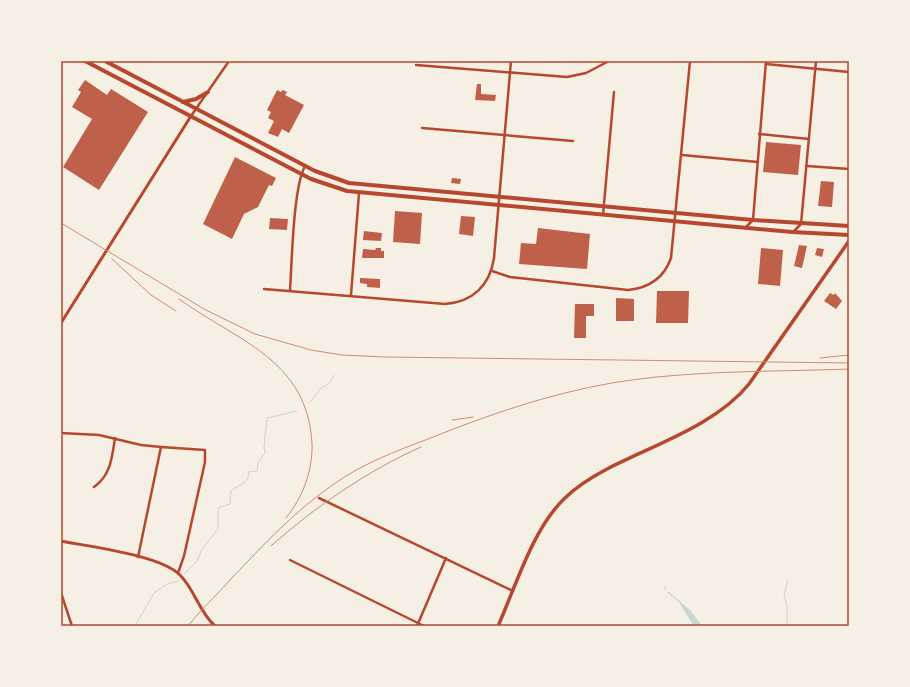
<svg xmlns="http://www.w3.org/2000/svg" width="910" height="687" viewBox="0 0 910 687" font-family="Ubuntu,sans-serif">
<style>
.water{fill:#c9d6d2}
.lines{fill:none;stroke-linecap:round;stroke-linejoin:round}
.stream{stroke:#c9d6d2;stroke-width:1}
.building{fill:#bf614a}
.minor{stroke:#b5482f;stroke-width:2.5}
.tertiary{stroke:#b5482f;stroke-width:3}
.secondary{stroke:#b5482f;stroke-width:3.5}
.primary{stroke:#b5482f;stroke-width:4}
.rail{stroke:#cf8b77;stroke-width:1}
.neatline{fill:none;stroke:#b5482f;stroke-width:1.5}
</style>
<rect width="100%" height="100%" fill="#f6efe4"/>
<path class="water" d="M667,592h2l21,18 12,16h-8l-16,-25z"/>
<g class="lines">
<g class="stream">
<path d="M310,402l11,-14 9,-5 4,-8"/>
<path d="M184,574l13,-13 5,-12 16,-20v-20l2,-2 10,-3 1,-13 15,-10 3,-6 -1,-3 9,-1 1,-9 7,-9 -1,-6 3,-29 30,-7"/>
<path d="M664,586l2,4"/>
<path d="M135,626l19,-33 13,-9 11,-3"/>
<path d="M787,626v-20l-3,-12 4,-14"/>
</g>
</g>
<g class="building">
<path d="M85,80l22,15 4,-6 37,23 -49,78 -36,-23 29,-48 -20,-12 9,-15 -3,-2z"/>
<path d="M477,84h4v10l15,1 -1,6 -20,-1z"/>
<path d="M277,90l4,2 2,-2 4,2 -2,3 19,10 -15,28 -7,-4 -4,8 -10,-4 6,-12 -6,-3 3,-6 -4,-2z"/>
<path d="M766,142l35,3 -3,30 -35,-3z"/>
<path d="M235,157l41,21 -4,8 -3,-1 -11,22 -14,7 -12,25 -29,-15z"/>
<path d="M452,178l9,1 -1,5 -9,-1z"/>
<path d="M821,181l13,1 -2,25 -14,-1z"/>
<path d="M395,211l27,2 -2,31 -27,-2z"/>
<path d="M461,216l14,1 -2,19 -14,-2z"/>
<path d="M270,218l18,1 -1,11 -18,-1z"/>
<path d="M538,228l52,6 -3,35 -68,-5 2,-21 15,1z"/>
<path d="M364,231l18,2 -1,8 -18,-1z"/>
<path d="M799,245l8,1 -5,22 -8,-2z"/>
<path d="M376,248h5v3h3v7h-22l1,-9 12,1z"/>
<path d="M761,248l22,2 -3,36 -22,-2z"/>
<path d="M817,248l7,1 -2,8 -7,-2z"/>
<path d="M360,278l20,1v9l-13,-1v-3l-7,-1z"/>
<path d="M657,291h32l-1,32h-32z"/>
<path d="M830,293l4,2 1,-2 7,8 -6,8 -12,-8z"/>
<path d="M616,298l18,1v22h-18z"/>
<path d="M575,304h19v12h-8v22h-12z"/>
</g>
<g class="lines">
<g class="minor">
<path d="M766,64l83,8"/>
<path d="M416,65l151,12 19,-4 23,-12"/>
<path d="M191,116l38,-55"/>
<path d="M422,128l151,13"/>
<path d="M759,134l50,5"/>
<path d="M682,155l76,7"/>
<path d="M807,166l42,3"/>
<path d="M603,215l11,-123"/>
<path d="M745,228l8,-8 13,-159"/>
<path d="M793,232l8,-8 15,-163"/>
<path d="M492,271l18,6 118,13c20,-2 36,-12 43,-32l19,-197"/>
<path d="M264,289l181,15c28,-2 45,-19 49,-46l17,-197"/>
<path d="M290,290c2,-28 3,-102 15,-124"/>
<path d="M351,295l8,-102"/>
<path d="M61,433l38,2 42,10 20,2"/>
<path d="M94,487c17,-12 18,-30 21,-49"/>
<path d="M319,498l194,93"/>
<path d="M138,557l23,-110 44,3v12l-21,94 -6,17"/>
<path d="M290,560l134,66"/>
<path d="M61,593l11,33"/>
<path d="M417,626l29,-68"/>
</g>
<g class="tertiary">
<path d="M61,323l130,-207"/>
<path d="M61,541c30,6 99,14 119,34 15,15 19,37 35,51"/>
</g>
<path class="secondary" d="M498,626c18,-40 35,-98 67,-128 12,-12 27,-21 42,-29 46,-24 109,-44 142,-85l100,-143"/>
<g class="primary">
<path d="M85,61l226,118 36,12 445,41 57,3"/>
<path d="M105,61l210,110 34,12 404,37 96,6"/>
<path d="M183,102l13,-3 12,-7"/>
</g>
<g class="rail">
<path d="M61,223l143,86 51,25 56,16 31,5 42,2 465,6"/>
<path d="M112,259l39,36 25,16"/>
<path d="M179,299c58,42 128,60 133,144 1,27 -9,54 -26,75"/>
<path d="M820,358l29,-3"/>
<path d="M452,420l21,-3"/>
<path d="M271,546c44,-39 96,-75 150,-99"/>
<path d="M188,626c13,-17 29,-31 43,-47 32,-34 65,-69 103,-95 28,-20 62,-33 94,-45 60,-24 120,-45 184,-56 78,-13 158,-11 237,-14"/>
</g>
</g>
<rect width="910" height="687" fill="none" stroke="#f6efe4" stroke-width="124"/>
<rect x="62" y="62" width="786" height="563" class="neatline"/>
</svg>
